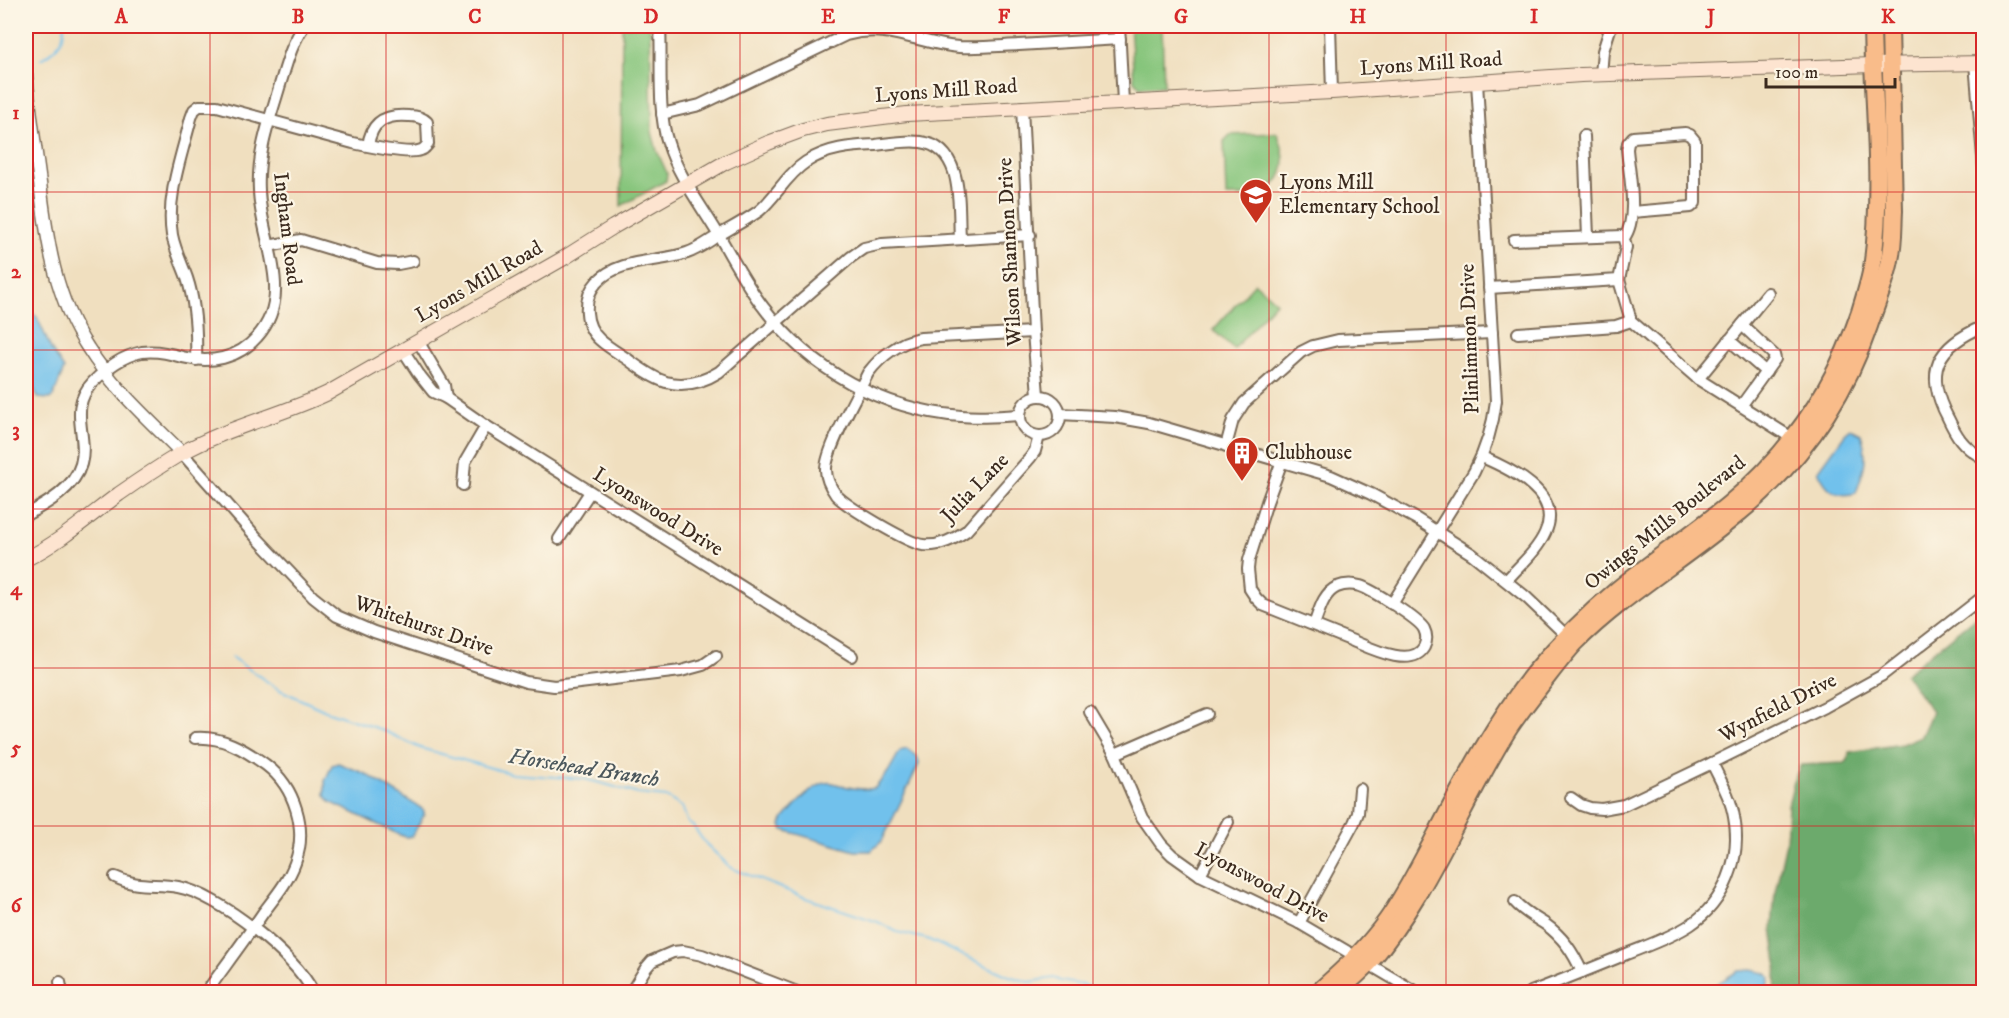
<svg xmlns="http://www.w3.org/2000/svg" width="2009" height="1018" viewBox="0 0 2009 1018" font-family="'IM FELL DW Pica',serif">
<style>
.green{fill:#86c57c;stroke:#60784d;stroke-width:1.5}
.forest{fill:#6caa6c;stroke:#546a45;stroke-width:1.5}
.water{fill:#71c1ec;stroke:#567685;stroke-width:1.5}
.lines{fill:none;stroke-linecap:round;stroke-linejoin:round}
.stream{stroke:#71c1ec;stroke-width:2}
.minor-casing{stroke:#7a6956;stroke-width:14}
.tertiary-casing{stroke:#7a6956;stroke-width:15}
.secondary-casing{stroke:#7a6956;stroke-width:16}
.primary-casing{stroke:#7a6956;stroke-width:20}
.minor{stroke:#fff;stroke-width:10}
.tertiary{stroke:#fff;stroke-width:12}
.secondary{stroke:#fde4d0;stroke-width:14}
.primary{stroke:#f9bc8a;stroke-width:16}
.grid{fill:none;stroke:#d62828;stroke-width:1.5;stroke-opacity:0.55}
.labels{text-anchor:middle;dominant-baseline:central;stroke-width:4.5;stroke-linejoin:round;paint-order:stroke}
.street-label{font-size:21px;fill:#3b2a1e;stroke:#fcf5e5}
.poi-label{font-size:21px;fill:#3b2a1e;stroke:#fcf5e5;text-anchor:start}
.water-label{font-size:22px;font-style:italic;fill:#4b575c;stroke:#fcf5e5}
.neatline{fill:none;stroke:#d62828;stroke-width:2}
.grid-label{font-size:20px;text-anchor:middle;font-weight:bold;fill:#d62828}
</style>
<rect width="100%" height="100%" fill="#fcf5e5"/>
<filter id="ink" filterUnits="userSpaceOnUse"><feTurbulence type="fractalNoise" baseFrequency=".0167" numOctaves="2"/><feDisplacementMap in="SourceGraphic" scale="12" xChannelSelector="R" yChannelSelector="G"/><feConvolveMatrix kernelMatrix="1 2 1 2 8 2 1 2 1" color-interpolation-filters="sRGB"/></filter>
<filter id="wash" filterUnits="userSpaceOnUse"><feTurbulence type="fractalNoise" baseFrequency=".008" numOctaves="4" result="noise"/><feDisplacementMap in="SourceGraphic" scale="24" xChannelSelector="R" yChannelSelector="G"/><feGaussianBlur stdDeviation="1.35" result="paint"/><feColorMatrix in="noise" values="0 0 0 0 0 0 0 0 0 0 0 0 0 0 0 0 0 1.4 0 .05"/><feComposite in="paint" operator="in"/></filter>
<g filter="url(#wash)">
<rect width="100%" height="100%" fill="#f0dfbf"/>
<g class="green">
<path d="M622,26h28l2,106 5,19 10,22 -1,8 -45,25z"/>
<path d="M1130,26h32l2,60 -24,1 -6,-6z"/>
<path d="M1277,133c20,46 -6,66 -51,63l-2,-55 6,-6z"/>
<path d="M1255,283l21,19 -42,47 -21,-19z"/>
</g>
<path class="forest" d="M1979,614l5,6 -1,372h-208l2,-29 -5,-35 3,-36 11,-50 2,-37 7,-28 6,-12 44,-2 3,-3 2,-8 52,-8 19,-8 11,-24 -27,-38z"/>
<g class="water">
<path d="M33,314l4,3 14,32 13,20 -11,28 -4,2 -11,-1 -12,-29v-50l3,-4z"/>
<path d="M1851,429l10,5c8,25 3,35 -5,59 -20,6 -30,-4 -38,-22l27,-37z"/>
<path d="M906,749c7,4 13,6 13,15l-37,77 -11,10h-16l-72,-21 -2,-5 3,-7c10,-11 32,-39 49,-35 14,4 27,8 42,5l13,-16 12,-21z"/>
<path d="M338,763l28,11 55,34 3,3v4l-12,21 -6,1 -6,-2 -70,-33 -5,-7v-14l7,-16z"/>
<path d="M1751,970l14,3 5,4 -1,6 -7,9h-59l35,-21z"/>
</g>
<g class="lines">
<g class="stream">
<path d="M41,59c13,-8 24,-17 23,-33"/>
<path d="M231,657l47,32 48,22 56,19 38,18 93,26 71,5 24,6 30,9 28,3 16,10 6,16 5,3 12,17 26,25 75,30 72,24 19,10 30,7 82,37 20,6 25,-4 6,3 24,4 10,4 22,3"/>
</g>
</g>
</g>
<g filter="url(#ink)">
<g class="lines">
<defs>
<g id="minor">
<path d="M660,26c2,35 -3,84 8,117 10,33 33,62 50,91 15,25 28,51 46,74 46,62 119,102 197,108 19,2 39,0 59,-1"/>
<path d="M1119,26l4,76"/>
<path d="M1330,26l2,66"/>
<path d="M1975,63l9,106"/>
<path d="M1601,75l2,-24 8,-25"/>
<path d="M1022,107l11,225 5,63"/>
<path d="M662,114l38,-9 146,-70c44,-12 72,9 113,12 20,1 40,-1 60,-2 33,-2 67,-4 101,-6"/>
<path d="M1584,136l4,101"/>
<path d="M1624,238c15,-20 5,-65 3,-89l1,-6 5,-6 52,-4 5,2 5,6v62l-4,4 -59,5"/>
<path d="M960,239c-2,-32 5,-91 -39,-97 -14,-2 -30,1 -45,3 -25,1 -49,3 -70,17 -20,13 -30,35 -47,49 -13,9 -26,16 -40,24 -10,6 -20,14 -32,18 -29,10 -68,5 -90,29 -15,16 -13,44 3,58 9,8 20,14 30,21 11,8 23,17 36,21 19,5 37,0 53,-10l132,-115 13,-9 18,-4 148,-9"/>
<path d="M268,246l33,-6 76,23 21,1 15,-3"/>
<path d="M1489,288l130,-8 7,-33 -3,-11 -109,4"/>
<path d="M1630,320l68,59 94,59"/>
<path d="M1033,332l-112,6c-21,3 -41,19 -53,35 -10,20 -43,78 -42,97 0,8 5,18 10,25 11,12 72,48 87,50 16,2 30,-5 43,-14l64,-73 5,-7 4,-15"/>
<path d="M1518,333l98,-7 12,-4 2,-5 -11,-37"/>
<path d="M1729,340l37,32"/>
<path d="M418,341l26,44 2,13"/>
<path d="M403,350l15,23 15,19 13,6 40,28 366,230"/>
<path d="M196,360c1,-28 0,-55 -9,-82 -5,-14 -12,-28 -15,-43 -6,-39 10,-80 19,-117l3,-8 5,-4h18l136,37c14,3 57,12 68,7 4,-1 4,-3 7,-6l-1,-22c-5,-5 -11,-6 -18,-6 -23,-2 -38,5 -41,30"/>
<path d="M1698,379l70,-86"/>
<circle cx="1040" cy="416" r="20"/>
<path d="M1741,406l34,-47 -1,-4 -32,-30"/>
<path d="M1060,414l55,3 34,6 182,53 40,18 44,24 57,36 54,43 44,42"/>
<path d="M1226,446l7,-26 11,-17 57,-51 12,-6 25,-6 154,-7"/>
<path d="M182,453l76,86 55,58 24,19 37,16 152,50 28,4 127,-15 22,-6 13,-9"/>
<path d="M1980,456c-17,-9 -24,-21 -32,-38 -25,-47 -11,-72 36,-92"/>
<path d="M1482,457c28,12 82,37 63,76 -8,18 -26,33 -38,47"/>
<path d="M1282,461l-15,41 -18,58 -1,9 2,20 6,9 7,7c30,12 60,24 90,36 17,7 59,28 71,6 3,-6 3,-12 0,-18 -5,-10 -52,-39 -64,-43 -7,-2 -16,-2 -23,1 -14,6 -18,25 -23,38"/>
<path d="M463,485l2,-23 21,-36"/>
<path d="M26,515c20,-11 48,-26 55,-51 8,-29 -14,-55 12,-82 14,-14 29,-26 49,-30 14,-2 27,1 40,5 28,7 56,2 75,-20 39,-43 3,-97 2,-147 -2,-36 10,-68 20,-102 7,-22 12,-44 25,-62"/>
<path d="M559,539l31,-47"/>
<path d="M1392,604l82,-132c12,-23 19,-46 22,-71l-19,-319"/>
<path d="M1090,712l25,42 27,63 19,27 11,11 28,20 99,48 117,69"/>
<path d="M195,738c27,-2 49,11 71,27 29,22 42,64 29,98 -7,19 -20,34 -32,50 -17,25 -35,49 -53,74"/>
<path d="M1115,754l92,-40"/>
<path d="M1571,798l10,7 9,3 12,1 22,-4 88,-42 113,-56 56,-31 103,-80"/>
<path d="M1200,875l28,-53"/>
<path d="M115,877c22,11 39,6 63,10 40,7 118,69 135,105"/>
<path d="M1515,902c9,10 19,15 30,22 18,13 28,28 37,48"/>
<path d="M1299,923l55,-100 4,-10 2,-24"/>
<path d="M60,982l2,10"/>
<path d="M631,992l15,-24 6,-7 21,-9 10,-1 19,4 95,37"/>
<path d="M1531,992c31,-12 62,-24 93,-37 22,-9 46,-17 66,-30 35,-23 52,-67 44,-108 -3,-19 -14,-37 -22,-54"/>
</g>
<path id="tertiary" d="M26,75c4,36 9,72 14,108 7,58 15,115 48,165 25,40 61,72 94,105"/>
<path id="secondary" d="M26,559c34,-17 62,-42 93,-65 20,-14 41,-28 61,-40 47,-27 100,-38 148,-61l236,-135 49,-31 113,-65 42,-19 35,-13 24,-6 80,-10 425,-22 249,-17 292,-10 111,-2"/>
<g id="primary">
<path d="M1318,992c25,-22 49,-44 69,-72 17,-24 30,-50 44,-76 31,-59 61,-118 103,-171 25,-30 53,-58 83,-83 36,-30 76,-56 112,-86 61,-51 106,-117 131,-192 5,-17 11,-34 13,-51 10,-77 0,-158 -1,-235"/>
<path d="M1337,992c11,-9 23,-19 33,-30 58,-68 89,-153 136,-229 10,-16 23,-32 35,-48 11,-14 22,-29 34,-42 48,-48 108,-83 159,-126 63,-51 109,-115 135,-191 7,-22 17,-44 21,-66 4,-17 3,-33 4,-49l-4,-185"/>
</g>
</defs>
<use href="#minor" class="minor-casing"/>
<use href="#tertiary" class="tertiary-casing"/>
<use href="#secondary" class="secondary-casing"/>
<use href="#primary" class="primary-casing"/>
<use href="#minor" class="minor"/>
<use href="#tertiary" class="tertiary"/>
<use href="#secondary" class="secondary"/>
<use href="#primary" class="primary"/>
</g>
</g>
<path class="grid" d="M210,26v966M386,26v966M563,26v966M740,26v966M916,26v966M1093,26v966M1269,26v966M1446,26v966M1623,26v966M1799,26v966M26,192h1958M26,350h1958M26,509h1958M26,668h1958M26,826h1958"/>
<defs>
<symbol id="school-pin" viewBox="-11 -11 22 30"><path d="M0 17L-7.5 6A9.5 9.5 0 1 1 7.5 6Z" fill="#c8321e" stroke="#fcf5e5"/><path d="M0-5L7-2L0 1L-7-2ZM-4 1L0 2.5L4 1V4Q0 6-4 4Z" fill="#fff"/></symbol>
<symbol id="building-pin" viewBox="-11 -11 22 30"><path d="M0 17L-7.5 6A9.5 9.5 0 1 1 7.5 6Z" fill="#c8321e" stroke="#fcf5e5"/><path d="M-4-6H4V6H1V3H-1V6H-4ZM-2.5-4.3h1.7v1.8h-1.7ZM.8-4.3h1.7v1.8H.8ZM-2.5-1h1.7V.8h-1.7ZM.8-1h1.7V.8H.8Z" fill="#fff"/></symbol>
</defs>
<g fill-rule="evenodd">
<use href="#school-pin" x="1237" y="176" width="38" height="52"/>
<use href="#building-pin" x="1223" y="434" width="38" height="52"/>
</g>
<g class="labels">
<g class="street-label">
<text transform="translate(1431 64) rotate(-4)">Lyons Mill Road</text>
<text transform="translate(946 91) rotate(-4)">Lyons Mill Road</text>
<text transform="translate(287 229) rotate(83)">Ingham Road</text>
<text transform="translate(1010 252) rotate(-93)">Wilson Shannon Drive</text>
<text transform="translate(479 282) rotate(-30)">Lyons Mill Road</text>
<text transform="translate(1470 339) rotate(-92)">Plinlimmon Drive</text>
<text transform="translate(975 488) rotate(-46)">Julia Lane</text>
<text transform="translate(658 512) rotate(32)">Lyonswood Drive</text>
<text transform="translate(1665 523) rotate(-39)">Owings Mills Boulevard</text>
<text transform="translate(424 626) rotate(19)">Whitehurst Drive</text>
<text transform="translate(1778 708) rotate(-27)">Wynfield Drive</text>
<text transform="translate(1262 883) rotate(28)">Lyonswood Drive</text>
</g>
<g class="poi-label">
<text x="1279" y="183">Lyons Mill<tspan x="1279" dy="24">Elementary School</tspan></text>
<text x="1265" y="453">Clubhouse</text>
</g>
<g class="water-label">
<text transform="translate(584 768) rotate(9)">Horsehead Branch</text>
</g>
</g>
<rect width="2009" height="1018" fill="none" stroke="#fcf5e5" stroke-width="66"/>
<path d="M1766 78v9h129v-9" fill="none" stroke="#3b2a1e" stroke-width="3"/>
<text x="1775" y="78" font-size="18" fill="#3b2a1e" stroke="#fcf5e5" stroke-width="4.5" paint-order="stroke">100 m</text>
<rect x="33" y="33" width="1943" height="952" class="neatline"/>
<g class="grid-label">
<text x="121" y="23">A</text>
<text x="298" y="23">B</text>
<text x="475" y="23">C</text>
<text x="651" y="23">D</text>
<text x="828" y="23">E</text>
<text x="1004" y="23">F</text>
<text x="1181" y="23">G</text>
<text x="1358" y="23">H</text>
<text x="1534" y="23">I</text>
<text x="1711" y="23">J</text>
<text x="1888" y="23">K</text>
<text x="16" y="119">1</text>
<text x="16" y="278">2</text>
<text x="16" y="436">3</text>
<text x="16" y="595">4</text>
<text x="16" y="754">5</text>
<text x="16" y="912">6</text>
</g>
</svg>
